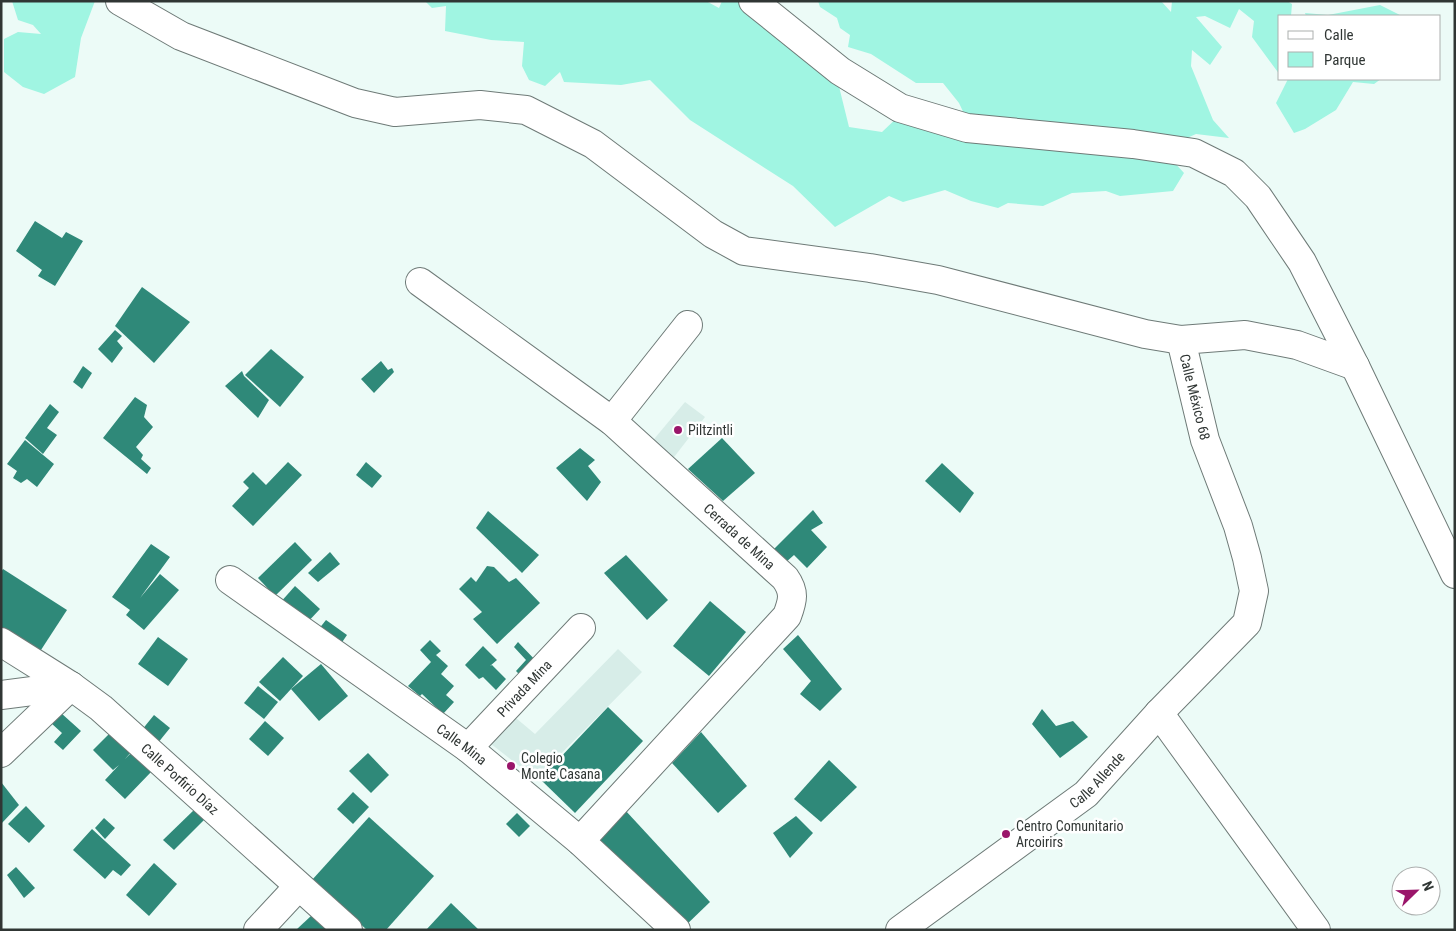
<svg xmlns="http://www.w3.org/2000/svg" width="1456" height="931" viewBox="0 0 1456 931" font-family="'Roboto Condensed',sans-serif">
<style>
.built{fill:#d7ede8}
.green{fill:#a0f5e2}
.building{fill:#2f8979}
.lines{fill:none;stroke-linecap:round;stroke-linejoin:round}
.minor-casing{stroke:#6e7a77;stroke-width:30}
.minor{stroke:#fff;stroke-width:28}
.poi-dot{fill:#9a156a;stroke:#fff;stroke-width:2}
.labels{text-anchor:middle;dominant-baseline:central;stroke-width:5;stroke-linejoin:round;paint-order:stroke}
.street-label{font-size:14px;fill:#303634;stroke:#fff}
.poi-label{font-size:14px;fill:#303634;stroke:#fff;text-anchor:start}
</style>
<rect width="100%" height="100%" fill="#ecfbf7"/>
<g class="built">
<path d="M685,402l20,15 -34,44 -21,-17z"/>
<path d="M618,649l24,23 -106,107 -50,-39 24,-27 25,21z"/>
</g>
<g class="green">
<path d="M12,1h83l-14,37 -6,39 -31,17 -21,-7 -19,-15v-33l14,-7 23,2 -8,-9 -15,-5z"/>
<path d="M425,1h281l13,7 3,-7h25l82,45 20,81 33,5 19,-18 67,8 -9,-19 -16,-20h-27l-45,-29 -23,-7 2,-12 -10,-7 -3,-10 -17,-11 -2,-6h343l10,11 1,-11h115l5,3 -1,12h-11v59l-28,-38 2,-16 -15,-12 -9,19 -25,-12 -9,1 26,30 -12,18 -18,-15 -1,16 22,54 16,18 -33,-4 -34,15 22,24 -11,18 -53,5 -14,-5 -34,2 -29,13 -35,-3 -10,5 -27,-7 -26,-11 -42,12 -14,-6 -54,31 -42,-41 -103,-66 -40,-40 -29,5 -57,-3 -4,-10 -15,14 -16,-6 -7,-14 2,-24 -33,-2 -46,-9 1,-25 -14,2z"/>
<path d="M1380,5l22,11h-96l-1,-3 23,2z"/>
<path d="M1288,79h93l-7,5 -21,-2 -17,28 -31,19 -11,4 -18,-30z"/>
</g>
<g class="building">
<path d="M35,221l27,17 4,-6 17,9 -28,45 -17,-10 4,-6 -26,-19z"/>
<path d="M142,287l48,35 -36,41 -39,-37z"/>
<path d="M115,330l7,6 -5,5 6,7 -11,15 -14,-14z"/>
<path d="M271,349l33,28 -24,30 -35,-32z"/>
<path d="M381,361l7,9 4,-2 2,4 -20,21 -13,-14z"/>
<path d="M83,366l9,7 -10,16 -9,-7z"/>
<path d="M242,371l2,5 25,24 -11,18 -33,-32z"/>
<path d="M135,397l12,8 -3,12 9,10 -17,20 7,8 -2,4 10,9 -4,6 -44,-36z"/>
<path d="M50,404l9,8 -12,16 10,7 -14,19 -18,-16z"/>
<path d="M722,438l33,35 -32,28 -35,-32z"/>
<path d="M25,440l29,24 -17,23 -10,-8 -6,4 -8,-5 4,-7 -10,-7z"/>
<path d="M580,448l15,12 -7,6 13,16 -14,19 -31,-33z"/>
<path d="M288,462l14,13 -49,51 -21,-20 17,-18 -6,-6 10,-10 13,13z"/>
<path d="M366,462l16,14 -10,12 -16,-13z"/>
<path d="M942,463l32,30 -14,20 -35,-32z"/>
<path d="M813,510l10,13 -12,7 16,17 -20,21 -13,-13 -9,8 -12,-13z"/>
<path d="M488,511l51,44 -17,18 -46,-45z"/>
<path d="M295,542l17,18 -37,36 -17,-18z"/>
<path d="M151,544l19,13 -30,41 20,-24 19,16 -35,40 -18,-15 4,-5 -18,-13z"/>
<path d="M330,552l10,12 -22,18 -10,-9z"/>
<path d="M626,555l42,45 -21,20 -43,-47z"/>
<path d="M487,566l7,1 15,15 7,-4 24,25 -43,41 -24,-25 9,-7 -23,-23 12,-12 5,5z"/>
<path d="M3,569l64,41 -28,43 -38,-24v-57z"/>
<path d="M295,586l25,23 -16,17 -25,-22z"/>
<path d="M710,601l36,31 -37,44 -36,-30z"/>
<path d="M326,620l21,15 -11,16 -22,-16z"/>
<path d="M798,635l44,54 -22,22 -20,-17 11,-13 -28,-32z"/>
<path d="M158,637l30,22 -20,27 -30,-22z"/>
<path d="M430,640l11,11 -5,4 12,11 -7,8 13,12 -8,9 8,7 -11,12 -21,-20 -2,2 -12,-10 23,-24 -11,-12z"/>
<path d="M518,642l20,21 -15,15 -7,-7 10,-11 -12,-13z"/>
<path d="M483,646l14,14 -7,6 2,-1 14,14 -10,11 -13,-13 -4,2 -14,-14z"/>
<path d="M283,657l20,19 -23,25 -21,-19z"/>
<path d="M321,664l27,32 -29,25 -28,-32z"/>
<path d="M258,686l20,16 -14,17 -20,-16z"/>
<path d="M608,707l35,34 -68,72 -35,-34z"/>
<path d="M1042,709l14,17 17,-5 15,16 -28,21 -28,-34z"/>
<path d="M61,713l20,18 -18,19 -9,-8 8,-9 -11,-10z"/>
<path d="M154,715l16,13 -17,21 -16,-13z"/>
<path d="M265,721l19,17 -16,18 -19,-17z"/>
<path d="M112,731l20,20 -7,8 7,-7 20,19 -27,28 -20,-19 14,-15 -6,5 -20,-20z"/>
<path d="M701,732l46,54 -29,27 -46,-50z"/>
<path d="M368,753l21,22 -18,18 -22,-22z"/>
<path d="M829,760l28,27 -36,35 -27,-23z"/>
<path d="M1,782l18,23 -18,19z"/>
<path d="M353,792l16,15 -16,17 -16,-15z"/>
<path d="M26,806l19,20 -16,17 -21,-19z"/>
<path d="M196,808l10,10 -32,32 -11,-10z"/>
<path d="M625,810l85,92 -27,26 -87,-88z"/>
<path d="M517,813l13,13 -11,11 -13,-13z"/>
<path d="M796,816l17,17 -23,25 -17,-25z"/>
<path d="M369,817l65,59 -48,54h-19l-55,-50z"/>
<path d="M104,818l11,10 -10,11 -10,-11z"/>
<path d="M92,829l39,36 -10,11 -8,-6 -8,9 -32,-29z"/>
<path d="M154,863l23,21 -28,32 -23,-21z"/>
<path d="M16,867l19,21 -11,10 -17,-23z"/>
<path d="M451,903l28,27h-53z"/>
<path d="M312,915l15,15h-31z"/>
</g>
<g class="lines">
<defs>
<g id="minor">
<path d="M120,1l61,35 174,67 40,9 85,-7 46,5 67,34 120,90 31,17 126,17 68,12 207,54 36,6 64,-5 52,10 58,21"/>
<path d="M753,1l87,70 60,37 67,20 166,16 61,9 40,20 24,24 44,65 53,104 100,208"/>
<path id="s1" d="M420,282l192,139 173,157c10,14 8,22 2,38l-207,225"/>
<path d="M612,421l76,-96"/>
<path id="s2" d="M230,580l238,168 112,93 96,89"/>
<path id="s3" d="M1,642l70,44 30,22 247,222"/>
<path d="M1,695l70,-9"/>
<path d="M1159,713l157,217"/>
<path id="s4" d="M468,748l113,-120"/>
<path d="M1,753l70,-67"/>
<path d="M258,930l40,-43"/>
<path id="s5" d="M900,930l186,-136 73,-81 88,-90 7,-32 -7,-33 -9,-32 -33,-86 -24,-100"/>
</g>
</defs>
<use href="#minor" class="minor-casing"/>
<use href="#minor" class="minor"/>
</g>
<g class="poi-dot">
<circle cx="678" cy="430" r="5"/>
<circle cx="511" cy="766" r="5"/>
<circle cx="1006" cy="834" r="5"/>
</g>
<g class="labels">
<g class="street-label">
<text transform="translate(1195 397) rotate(76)">Calle México 68</text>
<text stroke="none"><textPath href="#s1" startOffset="409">Cerrada de Mina</textPath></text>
<text stroke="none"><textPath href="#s4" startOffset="82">Privada Mina</textPath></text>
<text stroke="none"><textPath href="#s2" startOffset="284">Calle Mina</textPath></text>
<text stroke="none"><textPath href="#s5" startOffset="248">Calle Allende</textPath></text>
<text stroke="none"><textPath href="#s3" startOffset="226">Calle Porfirio Díaz</textPath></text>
</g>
<g class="poi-label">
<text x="688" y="430">Piltzintli</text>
<text x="521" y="758">Colegio<tspan x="521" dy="16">Monte Casana</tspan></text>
<text x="1016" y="826">Centro Comunitario<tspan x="1016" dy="16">Arcoirirs</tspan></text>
</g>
</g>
<rect width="1456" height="931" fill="none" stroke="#303634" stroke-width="5"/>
<rect x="1278" y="15" width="162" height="65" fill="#ffffff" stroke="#acafae"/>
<rect x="1288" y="31" width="25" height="8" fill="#ffffff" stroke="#acafae"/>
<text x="1324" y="40" font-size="15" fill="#303634">Calle</text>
<rect x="1288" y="52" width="25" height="15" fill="#a0f5e2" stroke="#acafae"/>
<text x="1324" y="65" font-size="15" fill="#303634">Parque</text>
<g transform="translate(1416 891) rotate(67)"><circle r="24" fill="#ffffff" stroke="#acafae"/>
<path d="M0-4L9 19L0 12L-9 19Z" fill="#9a156a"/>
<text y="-8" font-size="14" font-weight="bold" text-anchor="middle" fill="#303634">N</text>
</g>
</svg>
